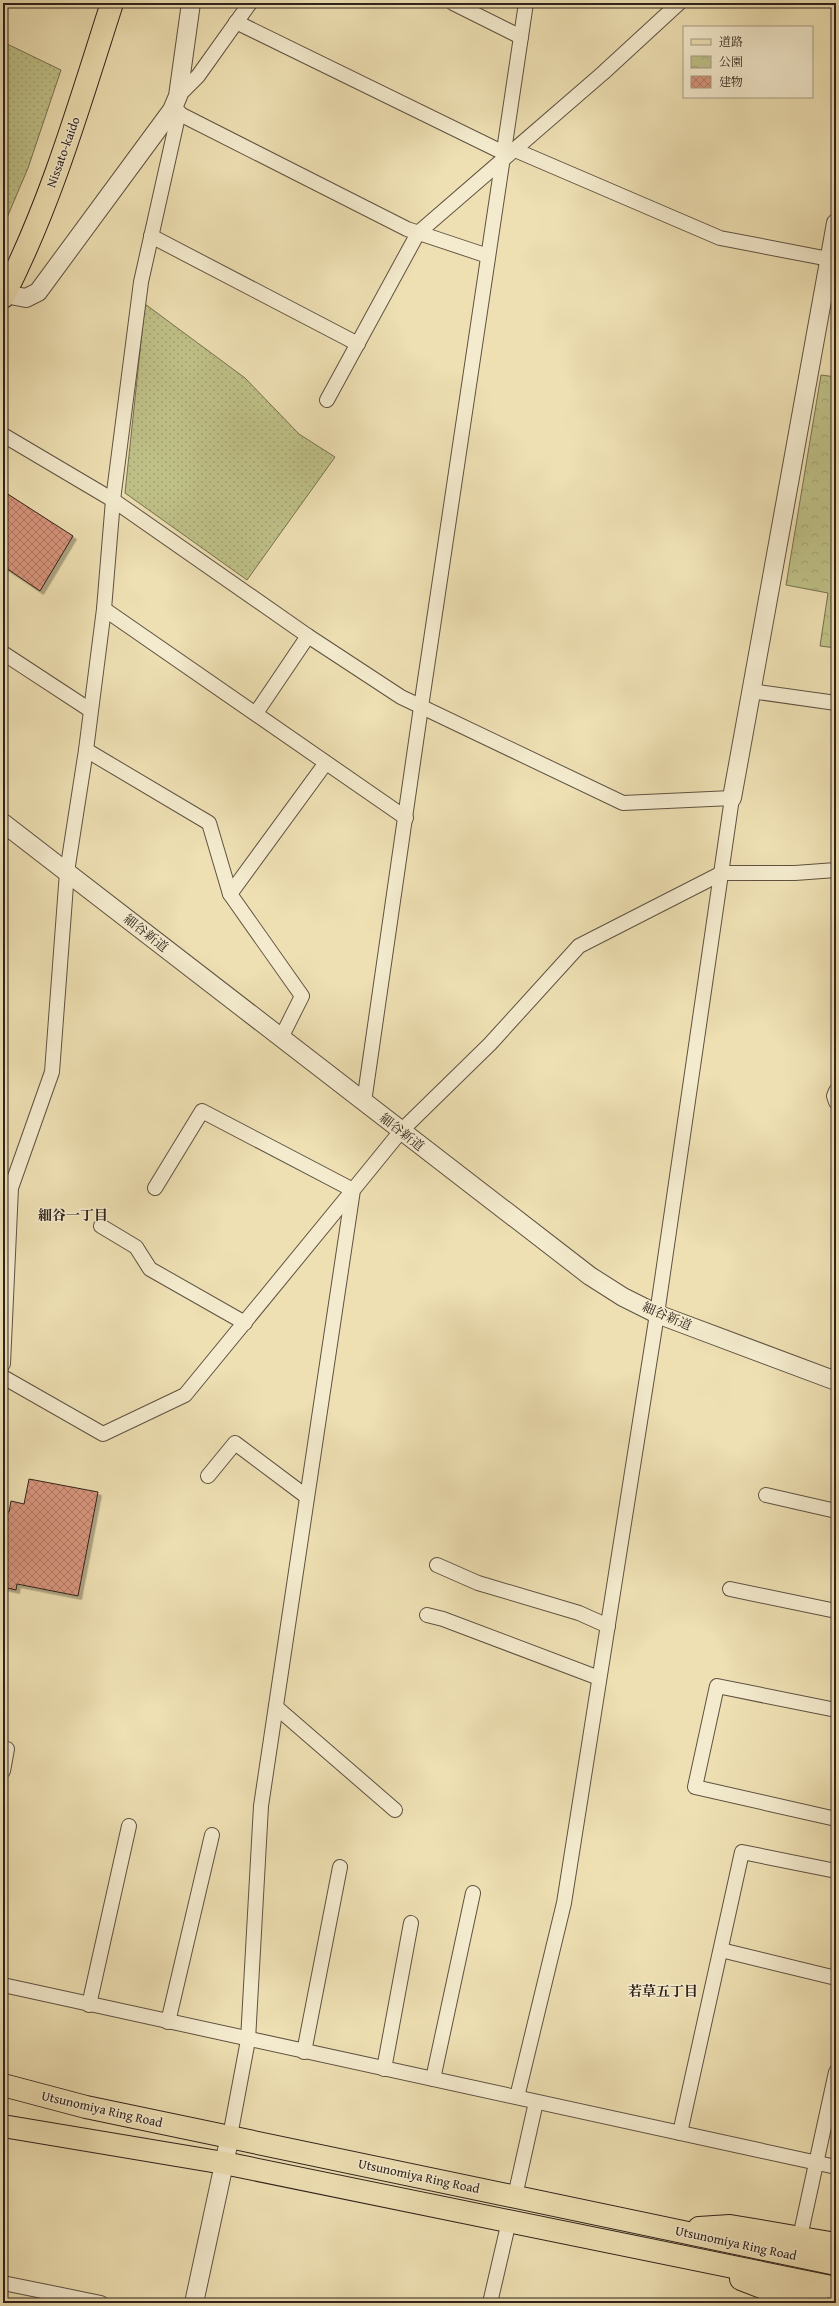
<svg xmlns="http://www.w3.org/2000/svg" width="839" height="2306" viewBox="0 0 839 2306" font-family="'Gentium Book Plus','Noto Serif JP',serif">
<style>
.grass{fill:url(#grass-dots);stroke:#777252}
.park{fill:url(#park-crowns);stroke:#777252}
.building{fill:url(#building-cross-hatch);stroke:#2f221b;filter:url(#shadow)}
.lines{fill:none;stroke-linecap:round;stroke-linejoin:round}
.minor-casing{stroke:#5f5241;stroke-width:16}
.tertiary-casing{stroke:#5f5241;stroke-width:20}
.primary-casing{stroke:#2f221b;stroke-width:24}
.minor{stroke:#f4ebce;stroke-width:14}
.tertiary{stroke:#f4ebce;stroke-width:18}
.primary{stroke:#eee0b3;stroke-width:22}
.labels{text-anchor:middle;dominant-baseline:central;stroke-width:3;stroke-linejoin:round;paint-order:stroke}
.street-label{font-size:13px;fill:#2f221b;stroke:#f4ebce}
.neighbourhood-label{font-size:14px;font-weight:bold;fill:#2f221b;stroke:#f4ebce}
</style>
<defs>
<pattern id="grass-dots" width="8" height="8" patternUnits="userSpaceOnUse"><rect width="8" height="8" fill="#bfc188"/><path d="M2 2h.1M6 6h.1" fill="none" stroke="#a4a675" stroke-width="1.8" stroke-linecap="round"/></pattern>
<pattern id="park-crowns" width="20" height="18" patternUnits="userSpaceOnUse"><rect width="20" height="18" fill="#bfc188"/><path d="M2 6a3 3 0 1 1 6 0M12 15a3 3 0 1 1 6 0" fill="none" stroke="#a4a675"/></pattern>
<pattern id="building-cross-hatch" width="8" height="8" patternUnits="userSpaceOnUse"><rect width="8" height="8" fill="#d9967e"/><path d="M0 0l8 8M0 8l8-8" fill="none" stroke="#b07a66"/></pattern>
<filter id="shadow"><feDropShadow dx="3.5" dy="3.5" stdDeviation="0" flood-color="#0004"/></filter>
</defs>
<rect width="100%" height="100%" fill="#eee0b3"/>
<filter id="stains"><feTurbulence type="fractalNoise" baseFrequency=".005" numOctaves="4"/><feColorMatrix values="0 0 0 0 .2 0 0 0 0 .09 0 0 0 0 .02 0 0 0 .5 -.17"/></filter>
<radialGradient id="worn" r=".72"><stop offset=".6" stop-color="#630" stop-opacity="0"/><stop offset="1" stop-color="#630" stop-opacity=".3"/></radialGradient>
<g class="grass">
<path d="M3,42l58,28 -33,98 -25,59z"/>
<path d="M145,304l100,74 54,56 36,23 -88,123 -122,-87z"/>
</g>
<path class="park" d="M821,375l15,2v271l-16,-2 8,-53 -42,-8z"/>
<g class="building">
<path d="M3,491l70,45 -33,55 -37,-25z"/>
<path d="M29,1479l69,13 -20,104 -61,-12 -1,6 -13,-3v-76l6,1 2,-11 13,3z"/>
</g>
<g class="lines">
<defs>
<g id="minor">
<path d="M453,3l68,34"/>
<path d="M236,22l268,131"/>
<path d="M178,96l20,-20 52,-73"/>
<path d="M172,110l235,119 81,27"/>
<path d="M515,150l205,88 109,21"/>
<path d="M151,236l207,108"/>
<path d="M327,400l91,-167 185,-160 76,-70"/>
<path d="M3,435l110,65 195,136 93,61 222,106 109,-5 -75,516 -93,589 -47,194"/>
<path d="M104,609l302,209"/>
<path d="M3,653l87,57"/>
<path d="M751,691l85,12"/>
<path d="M256,713l52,-77"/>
<path d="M86,750l123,73 21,71"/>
<path d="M281,1038l21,-42 -72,-102 95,-130"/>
<path d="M836,1091l-2,5 2,6"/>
<path d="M364,1102l57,-395 105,-704"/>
<path d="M101,1226l35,21 14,22 95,54"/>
<path d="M3,1364l8,-176 41,-116 15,-200 19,-122 18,-141 9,-109 28,-218 38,-170"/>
<path d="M3,1377l100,57 82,-39 168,-205 -151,-79 -47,77"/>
<path d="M208,1476l27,-33 72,54"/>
<path d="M766,1495l70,16"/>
<path d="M437,1565l41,18 101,30 29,13"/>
<path d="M730,1589l106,22"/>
<path d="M427,1615l16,4 156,59"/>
<path d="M276,1707l119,103"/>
<path d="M836,1710l-119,-24 -22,101 141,32"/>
<path d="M3,1771l4,-22"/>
<path d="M721,1950l115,28"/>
<path d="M3,1985l833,182"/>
<path d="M89,2005l40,-179"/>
<path d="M168,2022l44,-187"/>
<path d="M304,2052l36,-185"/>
<path d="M384,2069l27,-146"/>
<path d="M433,2079l40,-186"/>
<path d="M680,2133l62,-281 94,19"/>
<path d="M230,2136l18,-96 13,-234 92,-616 48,-59 89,-87 89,-98 143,-73h73l41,-3"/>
<path d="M515,2196l21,-94"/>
<path d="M800,2237l36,-165"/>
<path d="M3,2283l98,20"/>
<path d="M490,2303l19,-82"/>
</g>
<g id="tertiary">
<path d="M5,294l21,4 12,-6 134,-182 6,-14 13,-93"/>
<path d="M732,798l104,-575"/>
<path d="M3,823l587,453 33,21 34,17 179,67"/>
<path d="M194,2303l36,-167"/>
</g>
<g id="primary">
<path d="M3,297c48,-93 77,-195 109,-294"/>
<path d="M3,2085l83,22 750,157"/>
<path d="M3,2126l221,37 612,125"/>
<path d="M699,2228l31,-2 106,18"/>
<path d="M741,2279l44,17 33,7"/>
</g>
</defs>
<use href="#minor" class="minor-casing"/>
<use href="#tertiary" class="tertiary-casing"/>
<use href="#primary" class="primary-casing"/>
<use href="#minor" class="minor"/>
<use href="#tertiary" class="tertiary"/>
<use href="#primary" class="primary"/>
</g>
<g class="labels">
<g class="street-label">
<text transform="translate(63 152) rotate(-70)">Nissato-kaido</text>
<text transform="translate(146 933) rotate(38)">細谷新道</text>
<text transform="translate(402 1132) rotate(38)">細谷新道</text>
<text transform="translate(667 1316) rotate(23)">細谷新道</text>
<text transform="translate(102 2109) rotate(13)">Utsunomiya Ring Road</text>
<text transform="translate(419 2176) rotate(12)">Utsunomiya Ring Road</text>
<text transform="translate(736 2243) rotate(12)">Utsunomiya Ring Road</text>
</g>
<g class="neighbourhood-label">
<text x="73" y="1215">細谷一丁目</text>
<text x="663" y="1991">若草五丁目</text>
</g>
</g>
<rect width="839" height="2306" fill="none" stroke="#eee0b3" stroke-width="16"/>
<rect x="4" y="4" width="831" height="2298" fill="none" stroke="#2f221b" stroke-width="2"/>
<rect x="8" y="8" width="823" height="2290" fill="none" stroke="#2f221b"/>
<rect x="683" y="26" width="130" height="72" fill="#f4ebce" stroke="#a59b86"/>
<rect x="691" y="39" width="20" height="6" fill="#eee0b3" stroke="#a59b86"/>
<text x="719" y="46" font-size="12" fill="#2f221b">道路</text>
<rect x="691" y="56" width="20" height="12" fill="url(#park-crowns)" stroke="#a59b86"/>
<text x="719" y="66" font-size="12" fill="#2f221b">公園</text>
<rect x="691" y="76" width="20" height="12" fill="url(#building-cross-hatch)" stroke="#a59b86"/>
<text x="719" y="86" font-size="12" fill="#2f221b">建物</text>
<rect width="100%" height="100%" filter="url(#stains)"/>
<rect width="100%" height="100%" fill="url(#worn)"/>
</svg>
